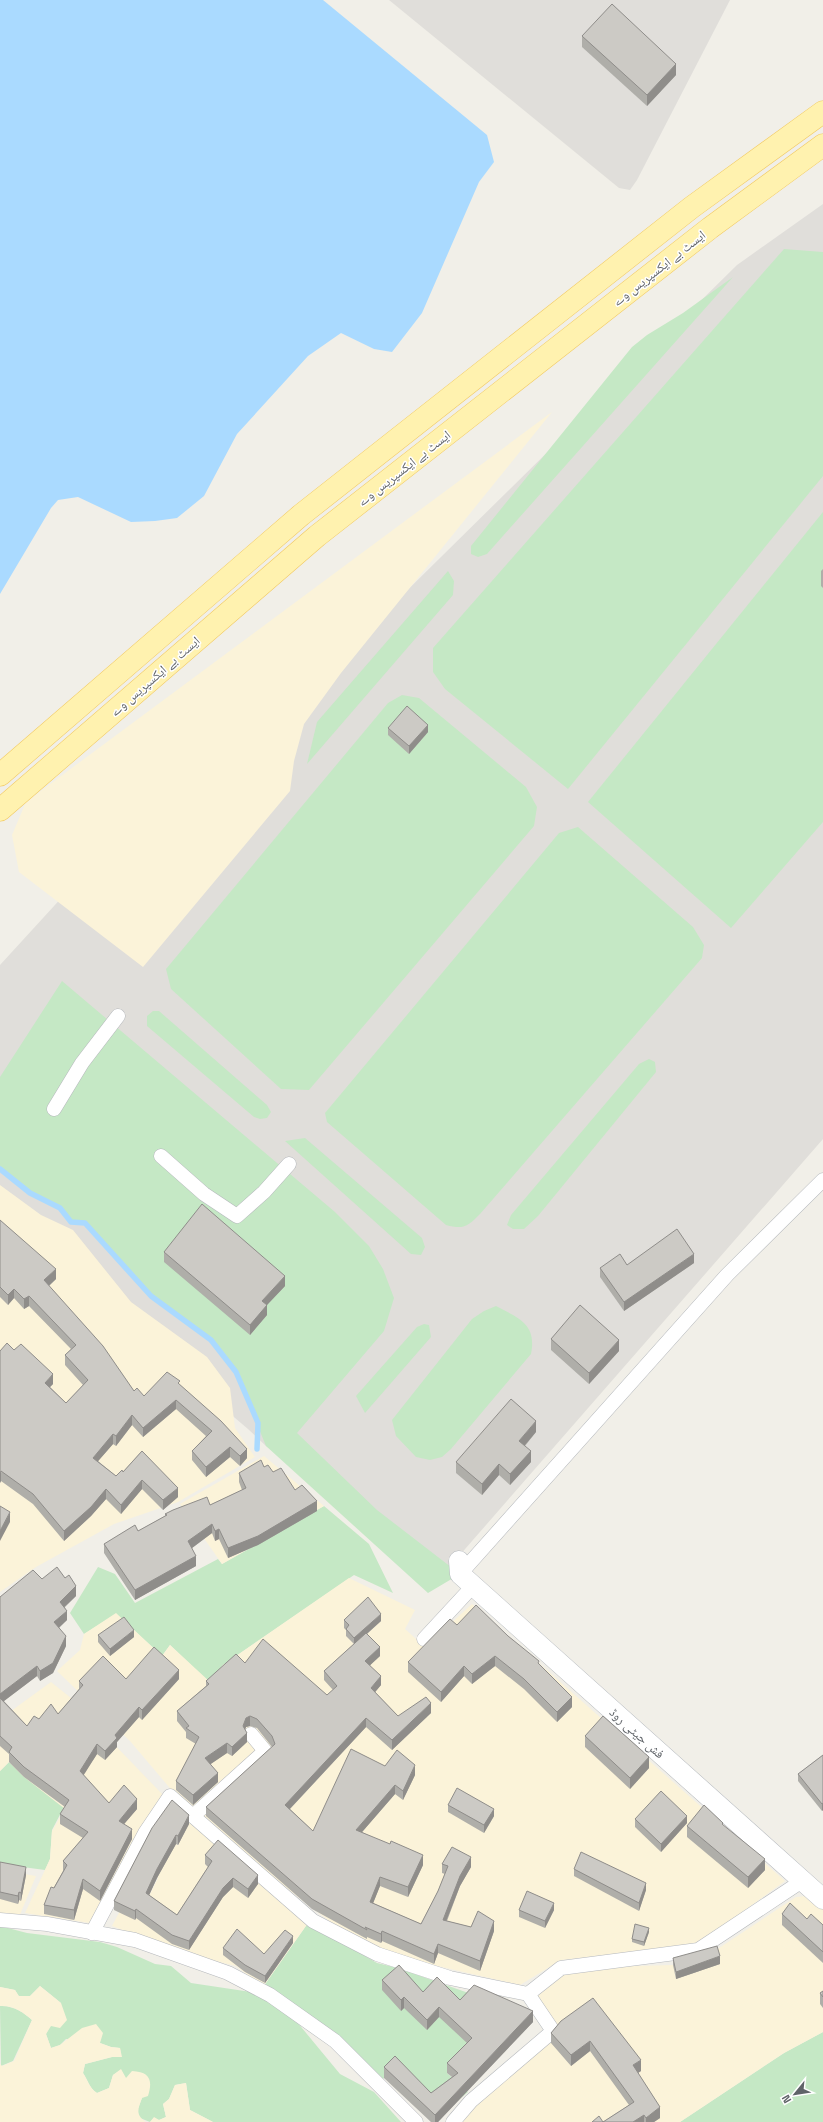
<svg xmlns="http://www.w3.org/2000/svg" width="823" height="2122" viewBox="0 0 823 2122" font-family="'Space Grotesk','Noto Naskh Arabic',sans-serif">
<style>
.industrial{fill:#e0deda}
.green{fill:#c5e8c5}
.sand{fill:#fbf3d9}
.water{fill:#aadaff}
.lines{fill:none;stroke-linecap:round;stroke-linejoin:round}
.stream{stroke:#aadaff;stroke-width:5.5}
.street-casing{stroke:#b5b8bc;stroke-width:15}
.secondary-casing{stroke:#b6babf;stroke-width:21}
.primary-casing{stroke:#f2c960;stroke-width:23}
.street{stroke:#fff;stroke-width:14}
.secondary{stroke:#fff;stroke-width:20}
.primary{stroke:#fff2af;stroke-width:22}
.wall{fill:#afaea9}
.shaded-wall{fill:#8f8d8a}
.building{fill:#cccac5;stroke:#8f8d8a}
.labels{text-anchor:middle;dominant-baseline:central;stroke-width:3;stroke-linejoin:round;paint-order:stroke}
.street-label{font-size:13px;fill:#5f6368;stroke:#fff}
</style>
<rect width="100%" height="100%" fill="#f1efe8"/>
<g class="industrial">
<path d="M389,0h341l-93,180 -7,10 -11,-2z"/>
<path d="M823,204v935l-378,433 -179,-126 -18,-17 -248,-211v-253l119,-130 248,-205 370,-365z"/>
</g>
<g class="green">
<path d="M784,249l39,3v224l-255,313 -123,-100 -12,-17v-24z"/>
<path d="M733,277l-246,277 -9,3 -7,-3v-8l161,-199 15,-12 36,-22z"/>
<path d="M823,512v310l-92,106 -143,-126z"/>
<path d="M448,571l6,10 -1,14 -146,169 10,-42z"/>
<path d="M402,695l17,3 107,89 11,20 -3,19 -225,264 -28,-1 -110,-100 -5,-20 222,-266z"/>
<path d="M578,827l115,100 11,18 -2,13 -222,256c-12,12 -16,16 -34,11l-119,-103 -2,-9 234,-280z"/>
<path d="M62,981l273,231 34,34 14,23 11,29 -10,33 -87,102 80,77 83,64 -32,19 -162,-147 -30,-74 -25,-32 -60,-44 -66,-73 -14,-1 -11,-14 -30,-15 -30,-24v-92z"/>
<path d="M153,1011h6l108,94 4,7 -4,6 -7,1 -6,-2 -107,-91v-10z"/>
<path d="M649,1059l6,3 1,10 -118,144 -14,13h-11l-6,-4 4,-10 128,-151z"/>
<path d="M305,1138l117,100 3,9 -4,8 -10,-1 -126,-113z"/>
<path d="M496,1306c23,12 41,18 35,48l-80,95 -9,8 -12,3 -14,-3 -20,-21 -4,-16 80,-101 12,-8z"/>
<path d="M424,1324l5,1 2,12 -66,76 -9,-17 61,-69z"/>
<path d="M324,1506l45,38 24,49 -39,-18 -131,90 -13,18 -40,-38 -8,11 -46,-42 -32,20 -14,-21 28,-46 17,7 20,29 83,-44 4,5z"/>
<path d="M9,1762l55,45 -12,23 -2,29 -5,11 -45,-6v-93z"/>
<path d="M308,1923l69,40 21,5 76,27 -2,53 -25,25 21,19 -12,10 -14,-1 -47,-35 -13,14 -47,-48 -72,-45z"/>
<path d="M0,1926l27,7 73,9 17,5 38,17 16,2 20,17 66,10 40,29 43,52 34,18 27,30h-188l-23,-12 -4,-27 -11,2 -6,14 -6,5 3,13 -7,3 -5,-2 -4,4 -10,-4 -3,-7 5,-13 -16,-19 -5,-9 -8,5 -4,13 -12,5c-8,-5 -9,-13 -14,-20l2,-9 27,-7h9l-1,-9 -9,-1 -11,-4 -34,-4 -6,6 -9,3 -5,-14 15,-31 -21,-17 -10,10 -11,1 -4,-7 -15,-3z"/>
<path d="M0,2006c13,-1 23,6 32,14l-19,41 -12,5z"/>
<path d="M823,2032v90h-143l104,-69z"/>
</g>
<g class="sand">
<path d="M552,412l-211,261 -37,51 -10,37 -4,30 -147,176 -124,-95 -7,-37 14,-33z"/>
<path d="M0,1185l41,30 32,15 58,72 76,55 23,31 5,40 20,29 -77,45 -64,22 -78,43 -36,25z"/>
<path d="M264,1456l60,50 -102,58 -42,-60z"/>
<path d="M349,1578l66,32 -10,19 20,18 47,-43 313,277 -88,64 -136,15 -41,25 -87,-20 -55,-16 -37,-19 -48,-37 -113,-93 -50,-59 -73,-70 23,-21 4,-16 32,-21 46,43 8,-11 40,37 13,-17z"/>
<path d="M51,1682l35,28 24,30 54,56 -74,127 -65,-10 25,-54 2,-28 13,-22 -41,-32 -15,-15 -9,9v-52z"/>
<path d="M174,1804l134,119 -45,64 -27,-21 -50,-12 -74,-28 21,-40 17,8 8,-16 -15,-8 19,-34 16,9 9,-18z"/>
<path d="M0,1870l36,6 -17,41 -19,-1z"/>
<path d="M818,1895l5,5v132l-39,21 -104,69h-227l100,-91 -25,-37 33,-26 112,-3 34,-9 89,-59z"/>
<path d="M40,1986l21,17 6,17 -7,8 -9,-2 -5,8 5,14 9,-3 22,-17 14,-4 7,9 -3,10 11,4 9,1 2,9h-10l-27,7 -2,9c5,7 6,15 14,20l12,-5 4,-13 8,-6 5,9 6,-7c18,1 21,9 16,25l-6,2c-4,11 -7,17 4,24h-146v-58l2,2 12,-5 18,-41c-9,-8 -19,-15 -32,-14v-19l15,3 4,6h11z"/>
<path d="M186,2083l4,27 23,12h-63l4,-5 5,3 7,-3 -3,-13 6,-5 6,-14z"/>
</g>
<path class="water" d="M0,0h323l164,135 7,27 -15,20 -57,131 -30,39 -18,-3 -33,-16 -33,23 -71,78 -33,62 -27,22 -22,3 -24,1 -53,-25 -20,3 -7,8 -51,86z"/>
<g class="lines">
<path class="stream" d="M0,1169l30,24 30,15 11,14 14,1 66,73 60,44 25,32 22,51 -1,26"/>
<defs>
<g id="street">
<path d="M54,1109l28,-46 36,-47"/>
<path d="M161,1156l43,38 33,22 27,-24 25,-28"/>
<path d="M460,1574l267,-299 96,-95"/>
<path d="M424,1639l49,-53"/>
<path d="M193,1816l72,-65 -14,-17"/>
<path d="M0,1920l47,4 88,16 93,33 42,22 65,46 81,81"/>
<path d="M92,1933l53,-100 25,-37 143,125 64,33 73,24 78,16 33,-26 137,-18 104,-69"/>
<path d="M453,2122l18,-21 82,-70 -25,-37"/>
</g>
<path id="secondary" d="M459,1561l1,13 363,325"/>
<g id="primary">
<path d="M0,775l301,-260 391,-308 131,-95"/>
<path d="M0,810l317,-274 393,-308 113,-83"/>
</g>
</defs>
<use href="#street" class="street-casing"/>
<use href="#secondary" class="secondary-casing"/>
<use href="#primary" class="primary-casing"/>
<use href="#street" class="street"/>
<use href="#secondary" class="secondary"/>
<use href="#primary" class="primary"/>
</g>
<g class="wall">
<path d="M582,36l94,39 -29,31 -65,-59z"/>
<path d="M823,569v19l-2,-2v-15z"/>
<path d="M388,728l40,4 -19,22 -21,-19z"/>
<path d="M0,1220l56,59 -7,7 85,105 10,5 36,-11 67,73 -7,8 -10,-9 -24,20 -14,-17v-9l14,-15 -30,-27 -33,28 -11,-12 -16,21 -3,-2 -15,17 18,15 7,-4 19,-21 36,46 -15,13 -21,-21 -21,25 -15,-15 -15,17 -27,25 -31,-37 -32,-23 -1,2 14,-133 39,34 -3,3 16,16 17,-18 -18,-20v-10l6,-6 -42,-43 -5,3 -10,-11 -6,7 -8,-8z"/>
<path d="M164,1252l121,34 -18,19v10l-17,20 -86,-73z"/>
<path d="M694,1263l-70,48 -24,-34v-9l27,-3z"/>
<path d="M551,1339l68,12 -30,33 -38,-34z"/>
<path d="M536,1432l-11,14 6,16 -21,23 -11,-10 -17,20 -26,-22v-11z"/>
<path d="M264,1467l9,5 22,18 22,21 -59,34 -30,13 -9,-19 -4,2 -3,-8 -20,15 4,18 -61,34 -31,-47v-9l34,-13 27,-15v-2l45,-9 32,-15 -3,-8v-9z"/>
<path d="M42,1579l34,17 -11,11 2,13 -8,8 7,18 -13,27 -13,8 -3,-5 -33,25 23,25 12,-7 19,-5 21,-25v-8l47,-2h53l-37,41 -3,-3 -22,25v5l-12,13 -8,-6 -14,21 26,28 28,6 -13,15 8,15 -32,62 -17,-12 -9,31 -30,-6v-9l19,-34v-10l20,-23 -23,-14v-10l5,-7 -41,-30 -15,-15v-8l-9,-8v-149z"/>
<path d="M344,1620l37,1 -14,13 13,22 -10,9 11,20 -6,7 23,24 33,-3 -39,37 -26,-23 -76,82 23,22 72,-65 30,9 -12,25 -8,-6 -33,38 61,33 -15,32 -28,-11 -7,17 48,21 17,-33 7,-17 -3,-1v-9l29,3 -11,19 -13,35 24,6 23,4 -14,40 -42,-18 -4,11 -52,-23 -1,2 -14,-6v2l-55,-30 -106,-93v-9l66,-60 -15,-19 -7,-2 -4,1 -1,3 2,12 -15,14 -5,-3 -17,11 8,18 -25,23 -17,-15v-9l20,-37 -10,-6v-6l-9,-11v-10l29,-25v-5l39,-18 82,32 6,-5 -9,-10v-9l30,-27 -8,-8v-6l-2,-2z"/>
<path d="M457,1625l51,11 31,28 33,43 -15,15 -33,-33 -29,-23 -23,18 -8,-8 -23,26 -33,-30v-10z"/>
<path d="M98,1635l36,2 -24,19 -12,-14z"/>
<path d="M585,1736l64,32 -19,21 -45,-42z"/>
<path d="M823,1755v55l-1,1 -24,-30v-7z"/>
<path d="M448,1805l46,11 -10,17 -36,-21z"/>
<path d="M635,1819l52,4 -26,29 -26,-25z"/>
<path d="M189,1824l-11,21 -2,-1 -19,34 -8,17 28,20 31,-48 -3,-3v-9l53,29 -10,14 -15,-11 -10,10 -34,53 -17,-6 -36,-26 -1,2 -21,-10v-9l38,-73z"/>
<path d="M723,1825l42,45 -17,18 -61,-51v-11z"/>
<path d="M0,1862l26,13 -5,26 -2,-1 -1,4 -18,-5z"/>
<path d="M574,1869l72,21 -7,21 -65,-35z"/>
<path d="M519,1910h35l-9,18 -26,-11z"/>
<path d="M782,1914l25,5 16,6v38l-41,-38z"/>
<path d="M649,1932l-5,14 -12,-4v-3z"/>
<path d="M293,1943l-28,40 -20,-11 -22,-17v-7l41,6z"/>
<path d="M673,1958l47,6 -44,15 -3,-14z"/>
<path d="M382,1980l41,12 37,8 73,22 -95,100h-7l-47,-44v-11l47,26 21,-16 -5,-4v-10l20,-20 -28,-26 -12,13 -23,-22 -3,3 -19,-21z"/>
<path d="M823,1991v17l-3,-4v-11z"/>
<path d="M561,2021l80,50 -3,2 22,45 -6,4h-62h11l26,-17 -39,-54 -19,15 -20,-23v-10z"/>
</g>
<g class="shaded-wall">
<path d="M676,64v11l-29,31v-11z"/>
<path d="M428,725v7l-19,22v-8z"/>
<path d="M694,1254v9l-70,48v-9z"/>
<path d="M56,1269v10l-12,11v-10z"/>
<path d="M285,1276v10l-18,19v10l-17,20v-10l12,-24z"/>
<path d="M14,1289v9l-6,7v-10z"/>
<path d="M29,1296v10l-5,3v-10z"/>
<path d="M619,1340v11l-30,33v-11z"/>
<path d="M53,1374v10l-8,8v-9z"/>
<path d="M176,1400v9l-33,28v-9z"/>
<path d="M132,1415v10l-16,21v-10z"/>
<path d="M536,1421v11l-17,20v-11z"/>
<path d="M113,1434v10l-20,23v-9z"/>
<path d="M230,1447v10l-24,20v-10z"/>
<path d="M247,1449v9l-7,8v-10z"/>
<path d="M531,1451v11l-21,23v-11z"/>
<path d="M499,1464v11l-17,20v-11z"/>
<path d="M1,1471v10l-1,2v-10z"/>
<path d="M142,1480v9l-21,25v-9z"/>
<path d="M178,1488v9l-15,13v-10z"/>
<path d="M106,1489v10l-15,17 -27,25v-10z"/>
<path d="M317,1501v10l-59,34 -30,13v-10z"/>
<path d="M10,1512v10l-10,19v-10z"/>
<path d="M212,1524v9l-24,18v-10z"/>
<path d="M219,1529v10l-4,2v-10z"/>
<path d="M196,1556v10l-61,34v-10z"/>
<path d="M76,1586v10l-16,15v-9z"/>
<path d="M67,1611v9l-13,12v-10z"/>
<path d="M381,1614v7l-27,24v-7z"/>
<path d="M134,1630v7l-24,19v-7z"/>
<path d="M66,1636v10l-13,27 -13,8v-10z"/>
<path d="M380,1647v9l-15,14v-9z"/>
<path d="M495,1656v10l-23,18v-10z"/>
<path d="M37,1666v10l-37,28v-10z"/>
<path d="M464,1666v10l-23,26v-10z"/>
<path d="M179,1670v9l-37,41v-10z"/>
<path d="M381,1676v9l-10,12v-9z"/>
<path d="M572,1697v10l-15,15v-10z"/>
<path d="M431,1703v10l-39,37v-10z"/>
<path d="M139,1707v10l-22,25v5l-12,13v-9l10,-16z"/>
<path d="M250,1716v10l-4,1 -3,8v-9l3,-8z"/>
<path d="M366,1718v9l-81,87v-9z"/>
<path d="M247,1733v9l-15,14v-9z"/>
<path d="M227,1743v10l-22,15v-10z"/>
<path d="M97,1744v10l-17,27v-10z"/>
<path d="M649,1757v11l-19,21v-11z"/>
<path d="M415,1765v10l-12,25v-9z"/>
<path d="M218,1773v9l-25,23v-10z"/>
<path d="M395,1785v9l-39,45v-9z"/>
<path d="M137,1799v10l-18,21v-9z"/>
<path d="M823,1803v7l-1,1v-7z"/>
<path d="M494,1809v7l-10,17v-8z"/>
<path d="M189,1815v9l-11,21v-9z"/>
<path d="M687,1816v7l-26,29v-8z"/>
<path d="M132,1829v10l-32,62v-10z"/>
<path d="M176,1835v9l-19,34 -11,24v-9l11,-24z"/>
<path d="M423,1855v10l-15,32v-10z"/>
<path d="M471,1857v10l-11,19 -17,43v-9l17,-44z"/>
<path d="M765,1859v11l-17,18v-11z"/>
<path d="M26,1867v8l-5,26v-8z"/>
<path d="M258,1875v9l-10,14v-9z"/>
<path d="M380,1877v9l-10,25v-9z"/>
<path d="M233,1878v9l-10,10 -34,53v-9l34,-53z"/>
<path d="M83,1879v10l-9,31v-10z"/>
<path d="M646,1883v7l-7,21v-8z"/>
<path d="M19,1892v8l-1,4v-8z"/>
<path d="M554,1903v7l-9,18v-7z"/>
<path d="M136,1909v9l-1,2v-9z"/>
<path d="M494,1921v10l-14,40v-10z"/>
<path d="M649,1928v4l-5,14v-4z"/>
<path d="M382,1931v10l-1,2v-9z"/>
<path d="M293,1936v7l-28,40v-7z"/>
<path d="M438,1944v9l-4,11v-10z"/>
<path d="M720,1956v8l-44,15v-7z"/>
<path d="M404,1997v11l-3,3v-11z"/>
<path d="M439,2007v10l-12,13v-10z"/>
<path d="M533,2011v11l-95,100h-3v-7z"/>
<path d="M590,2041v10l-19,15v-11z"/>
<path d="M641,2060v11l-8,5v-11z"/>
<path d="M660,2107v11l-6,4h-8v-4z"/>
<path d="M644,2115v7h-11z"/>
</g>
<g class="building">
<path d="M612,4l64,60 -29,31 -65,-59z"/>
<path d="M407,706l21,19 -19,21 -21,-18z"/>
<path d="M202,1204l83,72 -23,25 5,4 -17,20 -86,-73z"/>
<path d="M0,1220l56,49 -12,11 59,66 31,45 3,-3 7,8 23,-24 13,9 -2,2 43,38 26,28 -7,7 -10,-9 -24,20 -14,-16 20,-20 -36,-31 -33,28 -11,-13 -16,21 -3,-2 -20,24 23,18 6,-6 1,2 19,-21 36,37 -15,12 -21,-20 -21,25 -15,-16 -15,18 -27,24 -31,-37 -32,-23 -1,2v-122l7,-8 7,7 7,-6 32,30 -8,9 21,20 22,-23 -23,-25 11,-10 -47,-49 -5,3 -10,-10 -6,6 -8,-8z"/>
<path d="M677,1229l17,25 -70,48 -24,-34 20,-14 7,11z"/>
<path d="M580,1305l39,35 -30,33 -38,-34z"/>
<path d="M511,1399l25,22 -17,20 12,10 -21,23 -11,-10 -17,20 -26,-22z"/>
<path d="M261,1460l3,7 4,-2 5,7 8,-4 14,22 7,-5 15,16 -59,35 -30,12 -9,-19 -4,2 -3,-7 -24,17 8,15 -61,34 -31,-46 31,-19 3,6 29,-16 -2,-1 8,-4 34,-13 3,8 36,-17 -7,-15z"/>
<path d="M0,1506l10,6 -10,19z"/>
<path d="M57,1567l8,11 4,-3 7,11 -16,16 7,9 -13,11 12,14 -13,27 -13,8 -3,-5 -37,28v-97l33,-27 9,9z"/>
<path d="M368,1597l13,17 -27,24 -8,-9 3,-4 -5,-5z"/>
<path d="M476,1605l32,31 31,25 -1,2 34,34 -15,15 -33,-33 -29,-23 -23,18 -8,-8 -23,26 -33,-30 42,-43 7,6z"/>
<path d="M124,1617l10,13 -24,19 -12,-14z"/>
<path d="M366,1633l14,14 -15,14 16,15 -10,12 27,28 28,-19 5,6 -39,37 -26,-22 -81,87 28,26 38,-82 34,17 12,-16 18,15 -12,26 -8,-6 -39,45 34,14 1,-3 32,14 -15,32 -28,-10 -10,25 51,22 17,-33 10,-25 -6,-2 10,-17 19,10 -11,19 -17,44 28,7 7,-16 16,10 -14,40 -42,-17 -4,10 -52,-23 -1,3 -16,-7 2,3 -55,-31 -106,-92 69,-63 -3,-8 -15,-17 -7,-3 -4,2 -3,8 4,7 -15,14 -5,-4 -22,15 13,15 -25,22 -17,-14 23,-44 -13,-9 3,-2 -12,-15 32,-27 -3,-3 30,-27 9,9 18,-24 64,56 10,-9 -13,-15z"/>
<path d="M154,1647l25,23 -37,40 -3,-3 -24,28 2,3 -12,13 -8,-7 -17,27 29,32 15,-18 13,14 -18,22 13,8 -32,62 -17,-12 -9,31 -30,-5 7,-18 3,1 13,-23 -4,-4 25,-29 -28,-18 9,-14 -45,-33 -15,-15 3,-5 -12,-11v-38l27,28 7,-10 5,3 12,-15 7,10 25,-29 -4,-4 24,-25 23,23z"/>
<path d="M603,1716l46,41 -19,21 -45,-42z"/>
<path d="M823,1755v48l-1,1 -24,-30z"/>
<path d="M457,1788l37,21 -10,16 -36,-20z"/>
<path d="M661,1791l26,25 -26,28 -26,-25z"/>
<path d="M172,1800l17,15 -11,21 -2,-1 -19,34 -11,24 31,22 35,-54 -7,-6 13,-15 40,35 -10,14 -15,-11 -10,10 -34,53 -17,-6 -36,-26 -1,2 -21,-10 38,-73z"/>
<path d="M704,1805l19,18 -1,1 43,35 -17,18 -61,-51z"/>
<path d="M581,1852l65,31 -7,20 -65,-34z"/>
<path d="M0,1862l26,5 -5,26 -2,-1 -1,4 -18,-4z"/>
<path d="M527,1891l27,12 -9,18 -26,-11z"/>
<path d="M790,1903l17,16 4,-5 12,11v27l-41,-38z"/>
<path d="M635,1924l14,4 -5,14 -12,-3z"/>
<path d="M237,1929l27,25 21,-24 8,6 -28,40 -20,-11 -22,-17z"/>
<path d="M717,1946l3,10 -44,16 -3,-14z"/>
<path d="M399,1965l24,27 14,-15 23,23 14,-15 59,26 -98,104 -51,-48 11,-11 36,37 27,-20 -11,-10 25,-25 -33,-31 -12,13 -23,-23 -3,3 -19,-20z"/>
<path d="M823,1991v6l-3,-4z"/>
<path d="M593,1998l48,62 -8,5 27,42 -14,11 -2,-3 -11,7h-41l7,-6 4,6 31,-20 -44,-61 -19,14 -20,-22 10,-12z"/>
</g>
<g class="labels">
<g class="street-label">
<text transform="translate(659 268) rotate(-38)">ایسٹ بے ایکسپریس وے</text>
<text transform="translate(404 468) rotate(-38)">ایسٹ بے ایکسپریس وے</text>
<text transform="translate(155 676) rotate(-41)">ایسٹ بے ایکسپریس وے</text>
<text transform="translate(637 1733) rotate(42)">فش جیٹی روڈ</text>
</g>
</g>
<g transform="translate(795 2094) rotate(240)" stroke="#ffffff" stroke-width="3" paint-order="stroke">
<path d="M0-3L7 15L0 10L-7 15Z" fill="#5f6368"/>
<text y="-6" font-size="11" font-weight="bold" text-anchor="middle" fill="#5f6368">N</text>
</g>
</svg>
